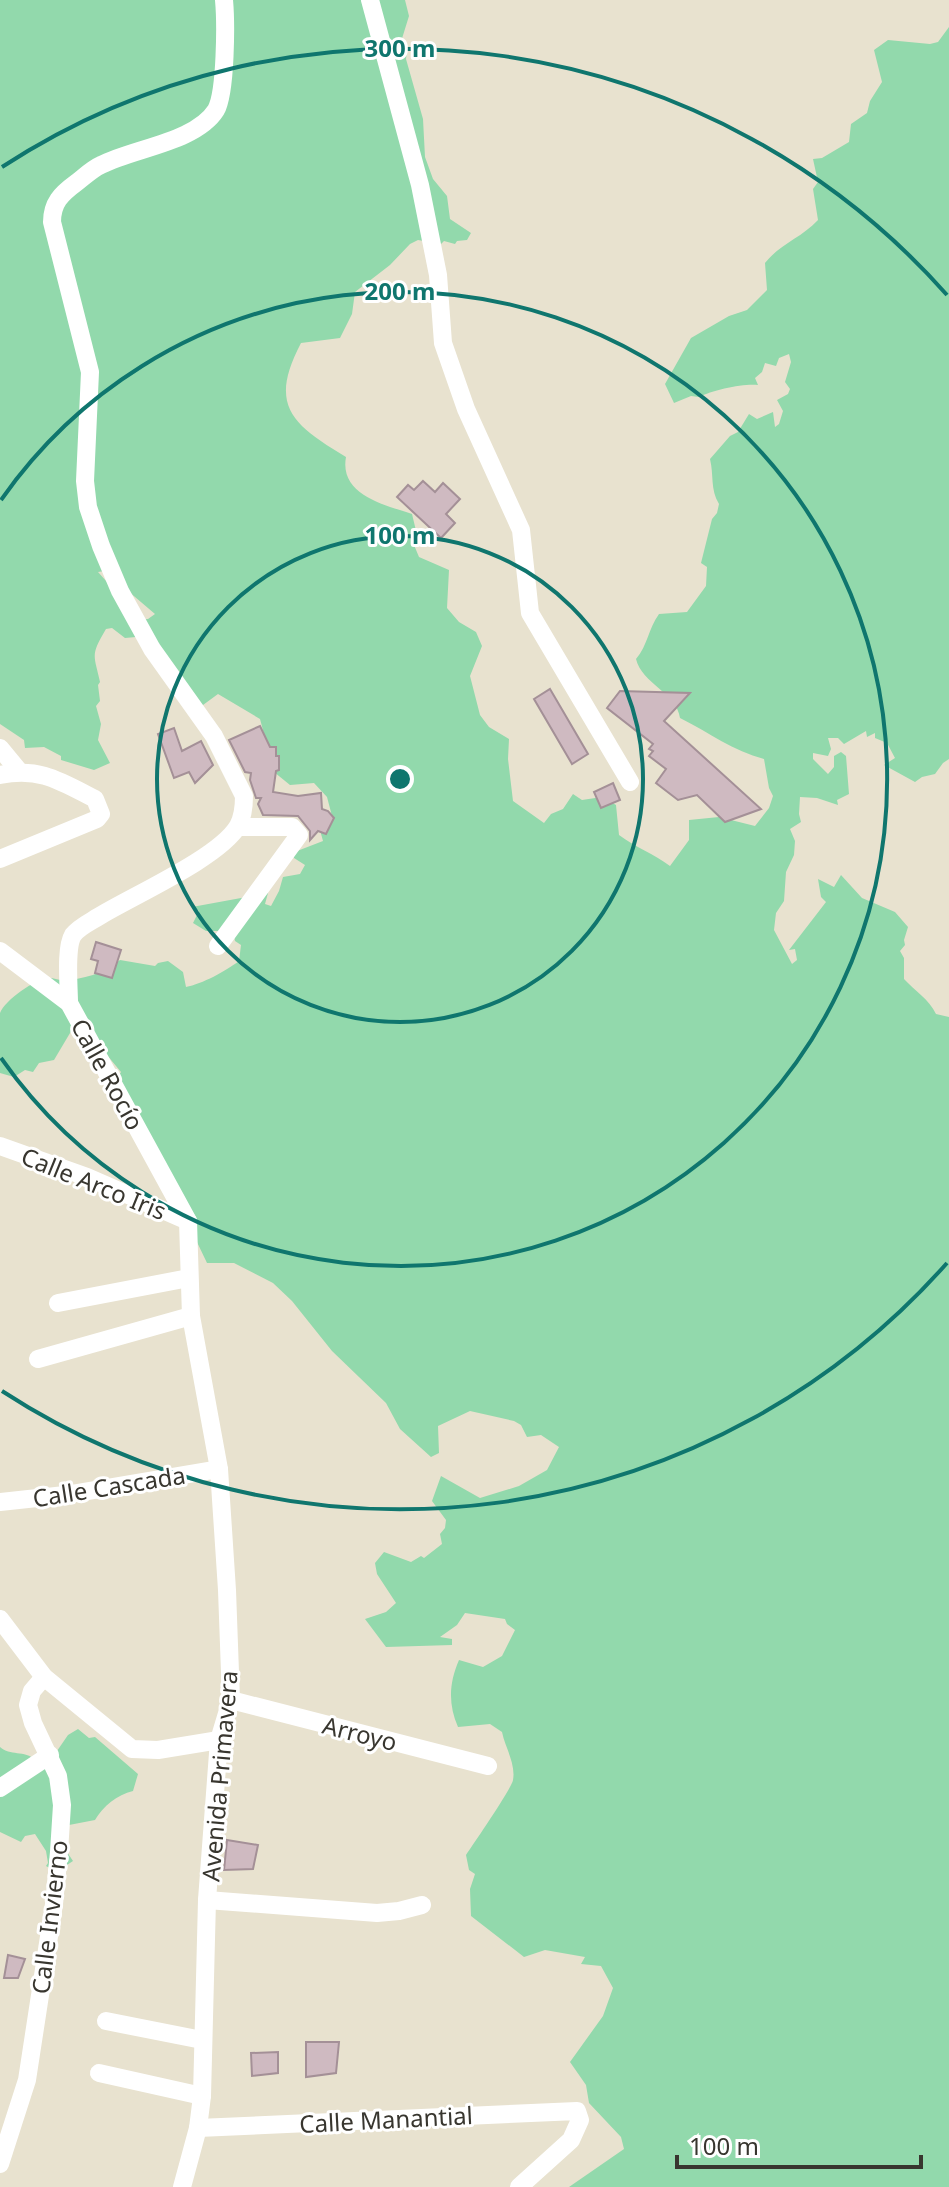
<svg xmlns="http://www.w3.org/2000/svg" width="949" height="2187" viewBox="0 0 949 2187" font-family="'Noto Sans',sans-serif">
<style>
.green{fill:#92d9ac}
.building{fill:#cfbac1;stroke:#a49097;stroke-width:2}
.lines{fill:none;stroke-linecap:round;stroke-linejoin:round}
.minor{stroke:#fff;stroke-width:18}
.ring{fill:none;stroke:#0f766e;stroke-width:4}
.labels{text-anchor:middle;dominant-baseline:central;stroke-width:6;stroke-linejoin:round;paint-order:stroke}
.street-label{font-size:24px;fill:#38362f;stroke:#fff}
.centre{fill:#0f766e;stroke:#fff;stroke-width:4}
.ring-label{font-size:24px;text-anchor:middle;font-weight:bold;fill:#0f766e;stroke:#fff;stroke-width:6;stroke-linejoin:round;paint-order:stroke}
</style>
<rect width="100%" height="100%" fill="#e8e2cf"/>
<g class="green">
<path d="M0,0h405l4,16 -9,29 7,6 -1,8 17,60 2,38 8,22 14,17 3,23 21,14 -4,7 -10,1 -2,3 -11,-3 -3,3 -23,-4 -8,4 -20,21 -35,27 -3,22 -12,24 -39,5c-33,63 -9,81 45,114 -7,38 39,48 66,57l6,25 -4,6 5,12 30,13 -2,38 12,14 17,10 6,14 -12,30 10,39 9,12 20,12 -1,20 5,42 31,22 7,-9 12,-5 10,-15 9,6 20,-3 14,8 3,30c16,12 35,19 51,31l19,-26v-20l30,-3 36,9 14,-18 4,-12 -4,-8 -5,-29c-31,-8 -54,-26 -84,-41 -3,-25 -38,-34 -44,-59 12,-14 12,-30 23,-45l28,-2 19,-26 1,-19 -6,-4 11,-44 5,-6 2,-9c-9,-15 -5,-29 -9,-45l20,-23 8,-4 11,-18 8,5 16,-7 2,15 4,-3 4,-13 -6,-11 11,-6 2,-5 -5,-7 6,-20 -2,-8 -10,4 -3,8 -11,-3 -3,9 -7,6 3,7c-13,-2 -46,5 -59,12l-8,-1 -17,7 -9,-19 26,-46 38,-22 18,-6 20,-20 -2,-27c16,-20 35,-24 53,-43l-5,-31 5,-7 -5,-23 9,-1 27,-16 2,-18 16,-11 3,-12 12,-19 -8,-32 14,-10 42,4 8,-2 11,-15v732l-6,4 -8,11 -13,3 -7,5 -31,-17 11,-7 -8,-15 -12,-5v-5l-8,4 -1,-6 -22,13 -6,-6h-10l3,11 -3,7 -15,-3v6l15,15 6,-7v-11l7,-4 5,4 3,38 -12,6 1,5 -21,-7 -17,-1 -1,17 2,8 -11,7 5,12 -1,14 -8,17 -2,29 -8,12 -2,17 18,34 5,-4 -2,-11 -6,1 37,-48 -5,-5 -3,-18 16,8 7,-12 21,23 33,14 13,15 -4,13 1,5 -5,6 4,7v21c11,12 25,20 32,35l13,3v1170h-380l55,-38 -3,-12 -32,-34 -3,-18 -16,-23 33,-46 10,-28 -12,-22 -20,-2 4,-7 -40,-7 -21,7 -53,-41 -1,-27 5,-15 -6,-4 -3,-15c8,-12 46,-67 47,-75 3,-16 -8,-33 -11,-48l-12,-8 -32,3c-10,-23 -9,-44 1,-67l24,7 19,-11 13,-26 -8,-6 -2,-5 -40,-6 -8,12 -17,12 12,2v6l-66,2 -21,-28 21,-7 10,-9 -19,-29 -2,-11 9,-11 27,10 10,-6 3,2 18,-14 -2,-10 5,-6 1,-8 -14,-19 9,-25 39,22 39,-12 28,-16 12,-23 -18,-12 -14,2 -6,-12 -7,-4 -44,-10 -32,15 1,27 -8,4 -31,-28 -14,-26 -54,-52 -40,-50 -19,-18 -39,-20h-27l-89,-186 3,-5 -29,-35 -19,-9 -19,32 -15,3 -6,9 -8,-2 -11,7 -14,-4v-60c5,-13 35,-34 49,-35 5,0 9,2 13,2 21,0 42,-7 58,-20l35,6 3,-3 10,-2 15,11 3,15c16,-3 40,-16 53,-26l2,-16 -6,-4 -1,-5 -14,-5h-14l-13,-8 6,-12 -7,-4 76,-14 -3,11 6,2 8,-15 4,-14 17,-3 5,-9 -11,-7 -2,-5 31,-12 -5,-18 14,-7 -5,-19 -13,-14 -24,2 -16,-13 -14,-53 -42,-25 -15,11 -13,-1 -52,-84 10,-1 7,-5 -27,-23 -17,-21 -13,2 27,30 11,35 -11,1 -13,-10 -6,1c-16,27 -12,25 -6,53l-2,3 2,16 -4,5 5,18 -3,16 12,23 -16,7 -33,-10v-4l-17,-9 -19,1 -1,-8 -24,-16z"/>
<path d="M78,1729l11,9 6,-1 43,37 -5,17c-16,4 -30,15 -38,29l-26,5 -2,27 6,9c-9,6 -17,11 -27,5l2,-3 -2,-12 -11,-17 -10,2 -4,6 -21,-10v-85c10,9 24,3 36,13l21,-9 11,-16z"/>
</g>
<g class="building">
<path d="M423,481l12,11 8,-9 17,16 -14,15 9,9 -14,15 -44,-41 11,-12 6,5z"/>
<path d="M550,689l38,65 -16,10 -38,-65z"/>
<path d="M620,691l70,2 -26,28 97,88 -36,13 -28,-27 -19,5 -22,-17 10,-14 -17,-13 4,-5 -4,-2 4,-5 -46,-36z"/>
<path d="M260,726l10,21h6v9h3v14l-3,1 -3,21 25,4 23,-3 1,16 6,2 6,7 -8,16 -8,-3 -8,9v-9l-12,-15 -35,-1 -5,-11 3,-6h-5l-6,-18 1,-7 -6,-1 -16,-32z"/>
<path d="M174,728l8,23 19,-10 12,24 -18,18 -6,-11 -15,6 -16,-44z"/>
<path d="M613,783l7,17 -19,8 -7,-16z"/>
<path d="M96,942l25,8 -9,28 -17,-5 3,-12 -7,-2z"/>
<path d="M227,1840l31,5 -5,24 -29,1z"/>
<path d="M8,1955l17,4 -7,19h-14z"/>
<path d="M306,2042h33l-3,31 -30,4z"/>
<path d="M278,2052v21l-26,3 -1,-23z"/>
</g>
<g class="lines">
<g class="minor">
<path d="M370,0l50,185 18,90 5,68 23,66 55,121 9,83 100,169"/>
<path d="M0,748l19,23"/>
<path d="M0,775c40,-8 60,6 95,24l6,15 -4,5 -97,40"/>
<path d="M218,946l81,-111 -7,-8h-54"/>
<path d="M0,951l69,52 119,218 3,95 28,153 8,121 4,110 -12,40 -12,160 -5,196 -4,32 -16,59"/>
<path d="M69,1003c0,-17 -4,-55 4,-68 6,-8 17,-13 25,-18 34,-21 121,-59 140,-91 5,-9 6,-20 6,-30l-30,-60 -62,-87 -32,-58 -19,-45 -13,-39 -3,-26 5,-109 -38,-150c0,-19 9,-28 24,-39 8,-6 16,-14 25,-18 33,-17 95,-23 115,-55 10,-18 10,-88 8,-110"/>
<path d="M0,1146l87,31 101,44"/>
<path d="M58,1303l131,-25"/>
<path d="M38,1359l153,-43"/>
<path d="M0,1502l65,-7 154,-26"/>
<path d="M0,1619l44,58 88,72 26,1 61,-10"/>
<path d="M231,1700l257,66"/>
<path d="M0,1788l50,-33"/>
<path d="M207,1900l170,13 22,-2 23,-6"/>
<path d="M106,2021l96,19"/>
<path d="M99,2073l103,23"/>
<path d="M198,2128l379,-17 3,9 -9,20 -52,47"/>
<path d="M0,2164l27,-84 27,-176 5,-52 3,-47 -4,-29 -25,-53 -5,-18 4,-14 12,-14"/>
</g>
</g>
<g class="ring">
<circle cx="400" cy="779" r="243"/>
<path d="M1 500A487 487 0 1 1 1 1058"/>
<path d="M947 1263A730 730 0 0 1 2 1391M2 167A730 730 0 0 1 947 295"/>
</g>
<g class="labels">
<g class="street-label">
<text transform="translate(108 1074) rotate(61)">Calle Rocío</text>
<text transform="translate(94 1183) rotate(22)">Calle Arco Iris</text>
<text transform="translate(109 1486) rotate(-9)">Calle Cascada</text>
<text transform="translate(360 1733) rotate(14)">Arroyo</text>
<text transform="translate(219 1776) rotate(-85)">Avenida Primavera</text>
<text transform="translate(49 1917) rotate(-83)">Calle Invierno</text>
<text transform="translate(386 2119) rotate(-3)">Calle Manantial</text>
</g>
</g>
<circle cx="400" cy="779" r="12" class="centre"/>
<g class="ring-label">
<text x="400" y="57">300 m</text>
<text x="400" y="300">200 m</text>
<text x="400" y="544">100 m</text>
</g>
<path d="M677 2155v12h244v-12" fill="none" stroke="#38362f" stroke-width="4"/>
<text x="689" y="2155" font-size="24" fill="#38362f" stroke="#ffffff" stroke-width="6" paint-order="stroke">100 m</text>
</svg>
